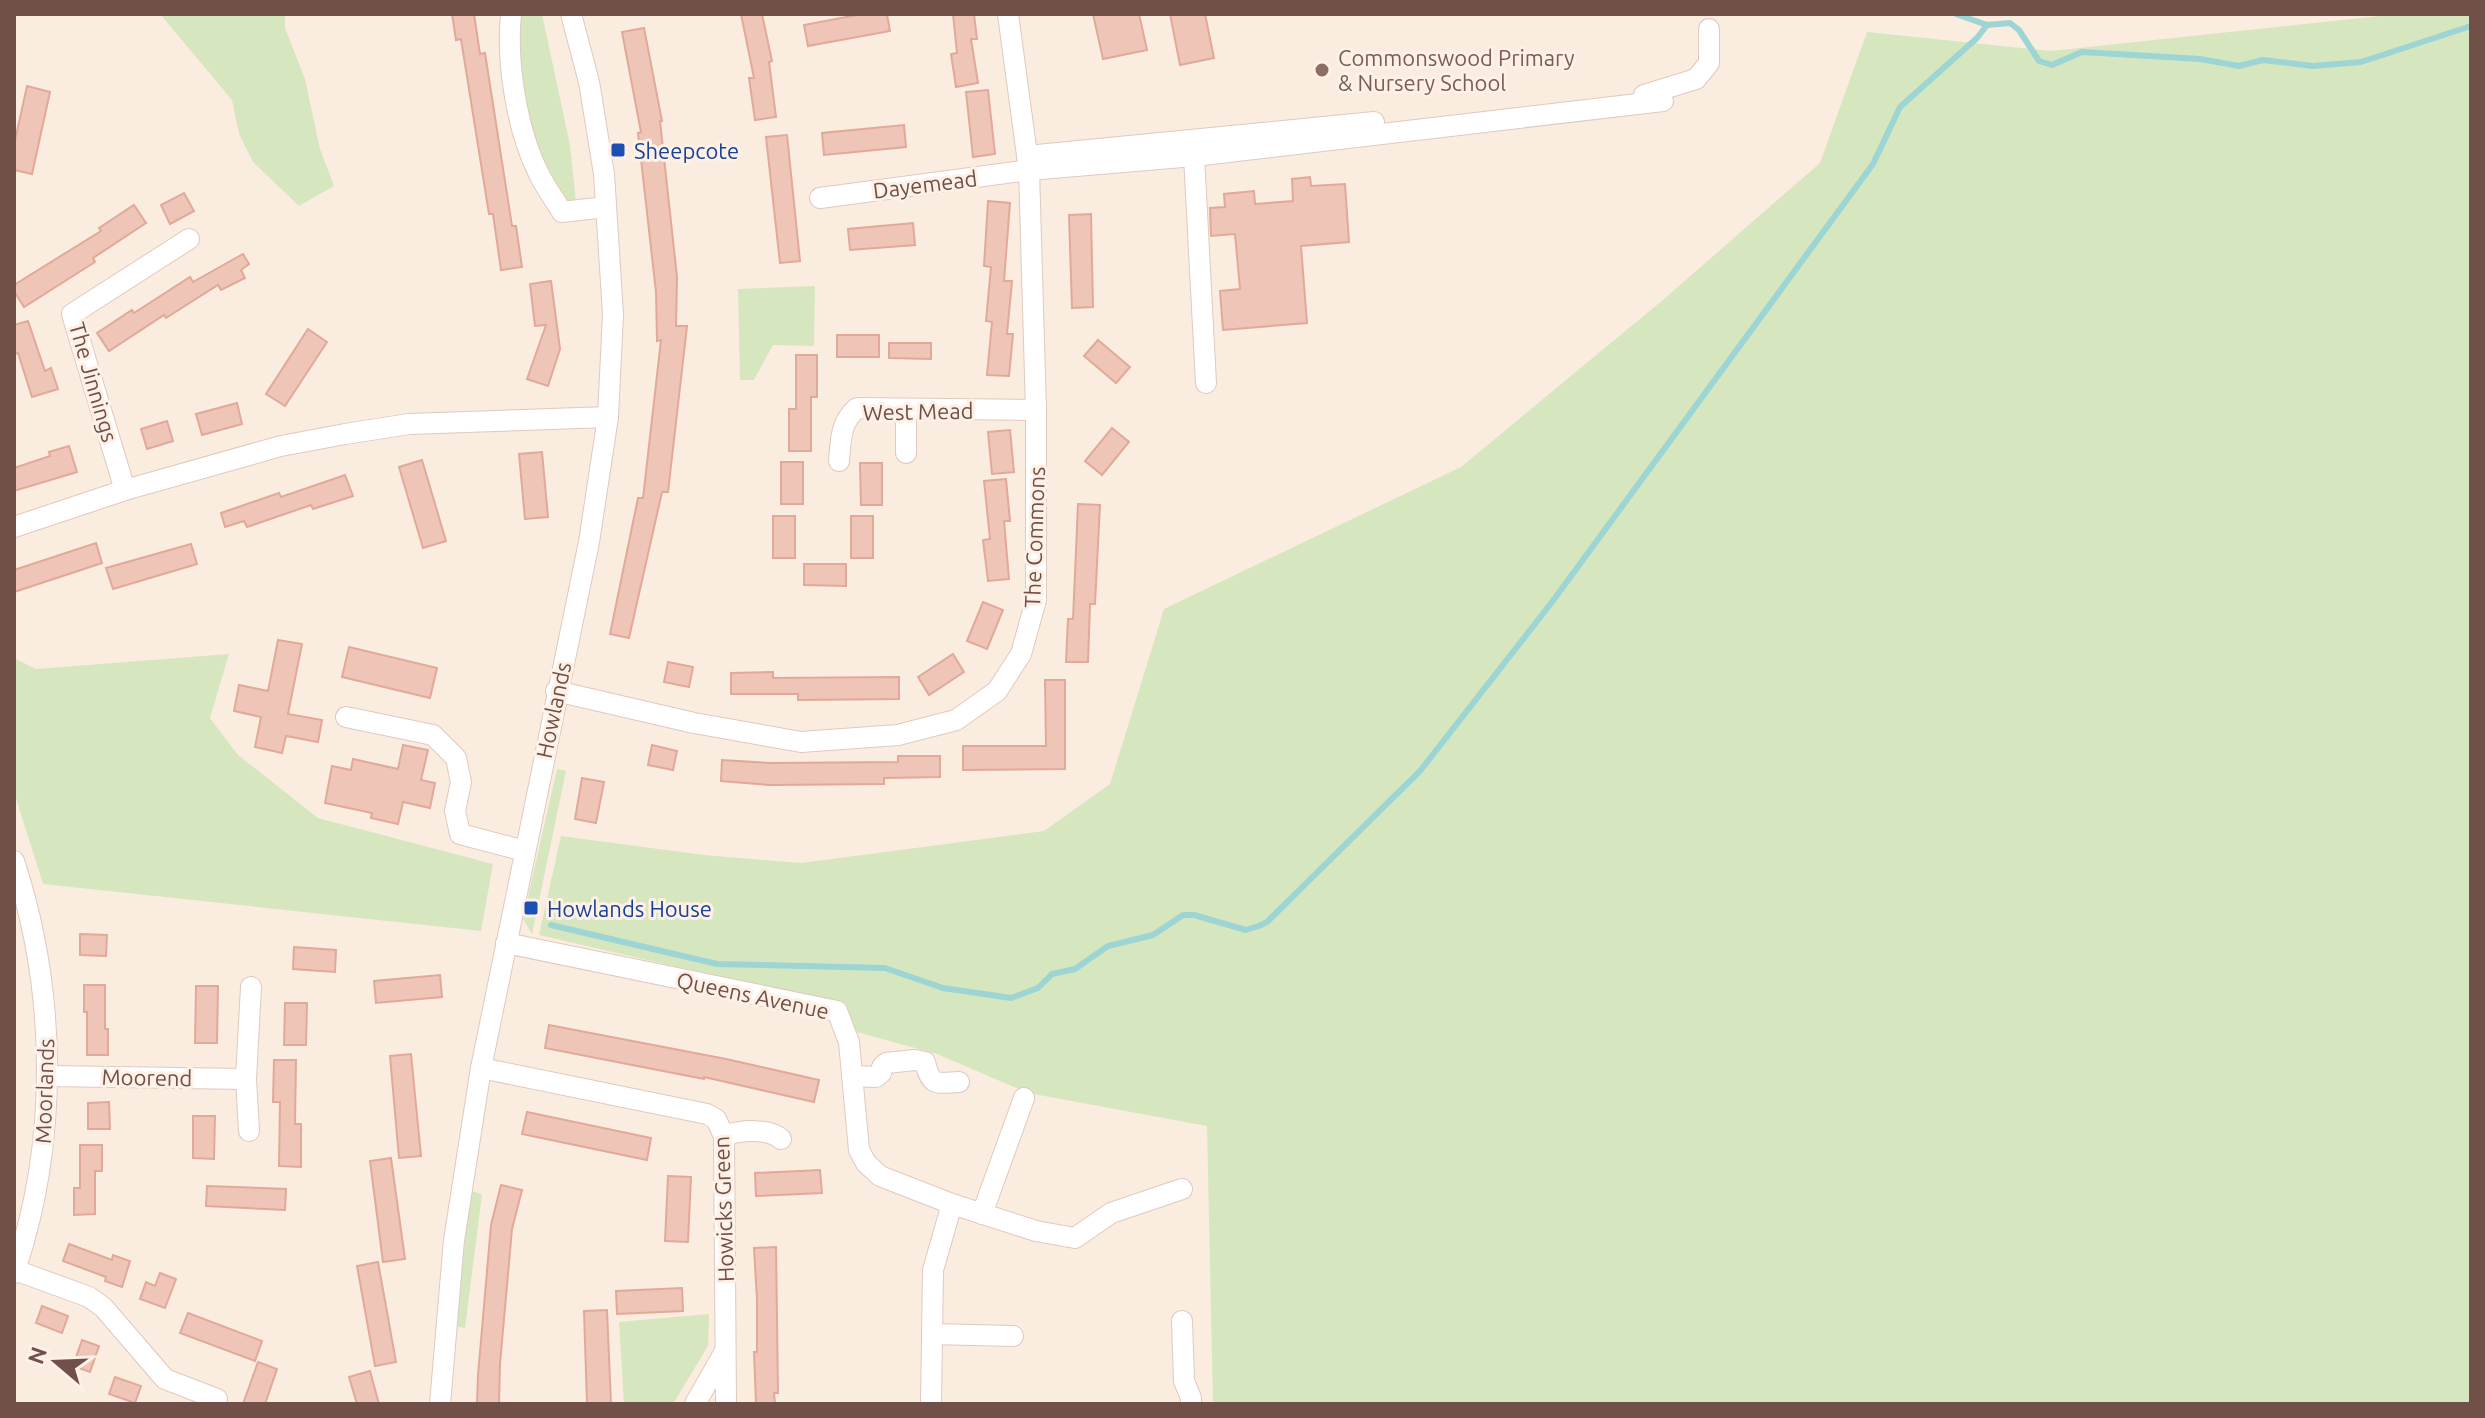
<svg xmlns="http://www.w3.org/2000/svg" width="2485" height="1418" viewBox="0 0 2485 1418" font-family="Ubuntu,sans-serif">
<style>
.green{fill:#d6e7bf}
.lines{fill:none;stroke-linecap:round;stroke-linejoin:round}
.stream{stroke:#9cd5d4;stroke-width:6}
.building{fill:#efc5b8;stroke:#e1a999;stroke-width:2}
.minor-casing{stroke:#e0c9bf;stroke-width:22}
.minor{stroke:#fff;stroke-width:20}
.education-dot{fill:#8d6e63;stroke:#fef0e5;stroke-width:3}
.transit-dot{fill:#1a4fb4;stroke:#fef0e5;stroke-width:3}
.labels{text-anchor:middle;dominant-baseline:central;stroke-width:6;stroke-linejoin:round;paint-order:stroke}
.education-label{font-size:22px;fill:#785e54;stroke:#fef0e5;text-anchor:start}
.transit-label{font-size:22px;fill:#164399;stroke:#fef0e5;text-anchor:start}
.street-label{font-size:22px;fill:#705048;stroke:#fef0e5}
</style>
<rect width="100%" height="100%" fill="#fbece0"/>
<g class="green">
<path d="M160,14h125v14l20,51 15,70 14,37 -35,20 -46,-44 -14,-28 -7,-34z"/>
<path d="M519,14h23l28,131 6,58h-13c-6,-11 -13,-22 -18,-34 -21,-47 -24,-98 -28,-149z"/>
<path d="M2399,14h72v1390h-1258l-6,-278 -179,-33 -91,-39 -84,-23 -11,-26 -303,-70 22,-99 143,19 97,8 243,-32 66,-47 54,-175 297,-142 203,-168 156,-136 47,-131 184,19z"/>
<path d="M815,286l-1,60 -41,-1 -19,35h-14l-2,-91z"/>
<path d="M229,654l-19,64 28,37 80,63 175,46 -12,67 -438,-47 -29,-92v-134l22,11z"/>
<path d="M557,769l9,2 -34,163 -9,-15z"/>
<path d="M471,1191l11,3 -17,134 -10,-2z"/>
<path d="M709,1314l-1,32 -35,58h-49l-5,-82z"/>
</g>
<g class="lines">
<g class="stream">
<path d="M1956,14l31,11 23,-2 9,7 20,31 13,4 30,-13 118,7 39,7 24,-6 50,6 48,-4 110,-36"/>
<path d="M551,925l166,39 168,4 58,20 68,10 27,-10 14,-14 23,-5 33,-23 45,-11 30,-20h11l52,15 13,-4 8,-4 153,-151 132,-169 321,-438 27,-57 77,-69 10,-13"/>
</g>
</g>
<g class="building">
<path d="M452,14h22l6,40 5,-1 27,173h4l6,41 -21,3 -8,-56h-4l-28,-175 -5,1z"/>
<path d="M741,14h21l10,47 -3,1 7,55 -21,3 -6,-42h5z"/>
<path d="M862,14h25l3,17 -82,15 -4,-21z"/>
<path d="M953,14h21l3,25h-6l7,44 -22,4 -5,-33 6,-1z"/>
<path d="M1093,14h46l8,36 -44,9z"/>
<path d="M1170,14h35l9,44 -34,7z"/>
<path d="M644,28l18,93h-2l17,156 -1,49h11l-19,166h-6l-33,146 -19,-4 28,-136h5l18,-158 -4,1 -1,-49 -18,-159 3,-1 -19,-100z"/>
<path d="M27,86l23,6 -18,82 -18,-4v-25z"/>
<path d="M988,90l7,64 -22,3 -7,-65z"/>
<path d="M904,125l2,22 -82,8 -2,-22z"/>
<path d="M787,135l13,126 -20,2 -14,-126z"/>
<path d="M1310,177l1,9 34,-2 4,58 -48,4 6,77 -84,7 -3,-39 20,-2 -5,-55 -24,2 -1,-28 15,-1 -1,-13 30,-3 1,13 38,-3 -1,-22z"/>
<path d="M184,193l10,18 -24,13 -9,-19z"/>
<path d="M988,201l22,2 -6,78h8l-5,53h6l-4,42 -22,-1 5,-53 -6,-1 5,-54 -7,-1z"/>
<path d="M134,205l12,18 -53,35 2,4 -71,45 -10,-16v-6l87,-54 -2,-3z"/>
<path d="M1091,214l2,93 -21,1 -3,-93z"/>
<path d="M913,223l2,22 -65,5 -2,-21z"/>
<path d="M243,254l6,10 -8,6 4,8 -24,12 -3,-5 -52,33 -2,-3 -55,36 -12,-18 35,-23 2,3 56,-36 3,5z"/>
<path d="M551,281l9,68 -12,37 -21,-7 19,-54 -11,1 -5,-42z"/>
<path d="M28,321l17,50 6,-3 7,21 -26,8 -14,-44 -4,1v-29z"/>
<path d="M308,329l19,13 -42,64 -19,-12z"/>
<rect x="837" y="335" width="42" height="22"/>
<path d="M1098,340l32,27 -14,16 -32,-27z"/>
<path d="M889,343h42v16l-42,-1z"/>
<path d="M796,355h21v42h-6v54h-22v-42h7z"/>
<path d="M237,403l5,21 -40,11 -6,-21z"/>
<path d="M167,421l6,20 -26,8 -6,-20z"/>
<path d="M1112,428l17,14 -27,33 -17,-14z"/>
<path d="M1010,430l4,42 -22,2 -4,-42z"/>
<path d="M69,446l8,26 -63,19v-23l36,-12 -1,-4z"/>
<path d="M542,452l6,65 -23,2 -6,-65z"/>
<path d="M422,460l24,81 -23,7 -24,-81z"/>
<rect x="781" y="462" width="22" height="42"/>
<path d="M860,463h22v42h-21z"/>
<path d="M345,475l8,21 -40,13 -2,-4 -64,22 -3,-6 -19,6 -4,-14 58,-20 2,4z"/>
<path d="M1006,479l4,42h-6l5,58 -21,2 -5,-41 7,-1 -6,-58z"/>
<path d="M1078,504l22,1 -5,99h-5l-2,58h-22l2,-43h5z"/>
<rect x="773" y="516" width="22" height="42"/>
<rect x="851" y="516" width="22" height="42"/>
<path d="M96,543l6,20 -88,29v-22z"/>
<path d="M191,544l6,20 -84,25 -7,-21z"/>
<path d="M804,564h42v22l-42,-1z"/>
<path d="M983,602l20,8 -16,39 -20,-8z"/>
<path d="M278,640l24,4 -14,70 34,6 -4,22 -32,-6 -4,17 -27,-6 6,-30 -27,-6 5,-26 29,6z"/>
<path d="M349,647l88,21 -7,30 -88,-21z"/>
<path d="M953,654l11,18 -35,23 -11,-18z"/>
<path d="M668,662l25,5 -4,20 -25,-5z"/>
<path d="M773,672v6l126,-1v22l-101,1v-6h-67v-21z"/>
<path d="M1045,680h20v89l-102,1v-24h83z"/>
<path d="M403,745l25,5 -7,30 14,3 -5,25 -27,-6 -5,22 -27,-6 1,-5 -47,-10 7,-37 19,4 2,-11 45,10z"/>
<path d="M652,745l25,6 -4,19 -25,-5z"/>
<path d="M898,756h42v21l-56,1v6l-115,1 -48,-4 1,-21 48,3 128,-1z"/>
<path d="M582,778l22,4 -8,41 -21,-4z"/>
<path d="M80,934l27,1 -1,21 -26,-1z"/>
<path d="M294,947l42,3 -1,22 -42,-3z"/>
<path d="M440,975l2,22 -66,6 -2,-22z"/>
<path d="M84,985h21v44h3v26h-21v-43h-3z"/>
<path d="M196,986h22l-1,57h-22z"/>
<path d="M285,1003h22l-1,42h-22z"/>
<path d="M549,1025l177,34 93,21 -5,22 -110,-25v2l-159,-31z"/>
<path d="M411,1054l10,102 -22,2 -9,-102z"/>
<path d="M274,1060h22l-1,64h6v43l-22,-1 1,-64h-7z"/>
<path d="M109,1102l1,27h-22v-26z"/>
<path d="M527,1112l124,26 -4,22 -125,-26z"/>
<path d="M193,1116h22l-1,43 -21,-1z"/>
<path d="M80,1145h22v26h-7v43l-21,1v-27h6z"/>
<path d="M391,1158l14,101 -22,3 -13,-101z"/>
<path d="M820,1170l2,23 -66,3 -1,-23z"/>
<path d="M668,1176l23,1 -3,65 -23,-1z"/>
<path d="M501,1185l21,5 -10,39 -12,135 -1,40h-22l1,-29 13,-150z"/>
<path d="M207,1186l79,3 -1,21 -79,-4z"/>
<path d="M69,1244l43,16 1,-5 17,6 -8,26 -17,-6 1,-4 -43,-16z"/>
<path d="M776,1247l2,146h-4l1,11h-19l-2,-52h3v-52l-3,-52z"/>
<path d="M378,1262l18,100 -21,4 -18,-100z"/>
<path d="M160,1273l16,6 -11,29 -25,-9 6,-17 9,4z"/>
<path d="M682,1288l1,23 -66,3 -1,-23z"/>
<path d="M42,1306l26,10 -6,17 -26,-10z"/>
<path d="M607,1310l4,94h-24l-3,-93z"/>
<path d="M188,1313l74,28 -7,20 -75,-28z"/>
<path d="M82,1340l17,6 -9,26 -17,-6z"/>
<path d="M258,1362l19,7 -12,35h-22z"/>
<path d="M370,1371l9,33h-22l-8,-27z"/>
<path d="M115,1377l26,9 -6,17 -26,-9z"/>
</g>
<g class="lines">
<defs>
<g id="minor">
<path d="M511,14c-5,48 6,117 28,160 6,13 16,26 23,38l44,-5"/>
<path d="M1644,95l52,-16 13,-16v-34"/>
<path d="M1027,156l347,-34"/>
<path d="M1194,156l12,227"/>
<path d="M820,198l209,-28 165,-14 469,-55"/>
<path d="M906,409v44"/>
<path d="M839,461c2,-22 1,-38 18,-53l179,2"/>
<path d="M125,490l-53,-176 117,-75"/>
<path d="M14,527l111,-37 156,-44 64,-12 64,-10 199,-7"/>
<path d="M556,691l138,32 107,19 97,-7 58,-15 41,-29 24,-37 15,-54v-190l-7,-240 -21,-156"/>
<path d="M346,717l87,18 23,23 5,24 -6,29 5,23 65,17"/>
<path d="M14,861c43,131 45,281 0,412"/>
<path d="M506,943l331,68 12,31 10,108 7,13 14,13 72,28 -19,66 -2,134"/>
<path d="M481,1068l226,46 9,5 8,17 2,268"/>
<path d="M48,1076l198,3"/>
<path d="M852,1076l24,1 5,-4 1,-6 4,-4 29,-3 10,2c6,25 11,21 34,20"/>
<path d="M249,1131l-3,-52 5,-92"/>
<path d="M724,1136c16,-6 44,-8 57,3"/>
<path d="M952,1204l84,27 39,7 36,-25 71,-24"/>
<path d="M982,1214l42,-116"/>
<path d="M15,1270l74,27 14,10 62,72 52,20"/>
<path d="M1182,1321l2,60 7,17v6"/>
<path d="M932,1334l81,2"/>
<path d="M440,1404l14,-164 27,-172 108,-526 19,-125 5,-103 -9,-140 -15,-92 -18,-68"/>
<path d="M695,1404l29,-51"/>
</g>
</defs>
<use href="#minor" class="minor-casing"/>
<use href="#minor" class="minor"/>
</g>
<circle class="education-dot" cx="1322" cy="70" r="8"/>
<g class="transit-dot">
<rect x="610" y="142" width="16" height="16" rx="4"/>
<rect x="523" y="900" width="16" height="16" rx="4"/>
</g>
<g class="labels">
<g class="education-label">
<text x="1338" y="57">Commonswood Primary<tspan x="1338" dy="25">&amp; Nursery School</tspan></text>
</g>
<g class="transit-label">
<text x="634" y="150">Sheepcote</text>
<text x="547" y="908">Howlands House</text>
</g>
<g class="street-label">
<text transform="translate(925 184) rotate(-7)">Dayemead</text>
<text transform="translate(94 382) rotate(74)">The Jinnings</text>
<text transform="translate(918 411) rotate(-1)">West Mead</text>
<text transform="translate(1034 537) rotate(-88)">The Commons</text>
<text transform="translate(553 710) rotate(-78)">Howlands</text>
<text transform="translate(753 995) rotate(12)">Queens Avenue</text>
<text transform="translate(147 1077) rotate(1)">Moorend</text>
<text transform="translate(44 1091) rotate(-88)">Moorlands</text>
<text transform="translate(723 1209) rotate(-92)">Howicks Green</text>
</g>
</g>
<rect width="2485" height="1418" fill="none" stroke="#705048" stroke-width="32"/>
<g transform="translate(56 1362) rotate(289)" stroke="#fef0e5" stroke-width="6" paint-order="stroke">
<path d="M0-6L14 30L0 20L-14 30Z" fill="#705048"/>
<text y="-12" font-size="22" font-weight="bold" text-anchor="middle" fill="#705048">N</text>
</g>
</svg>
